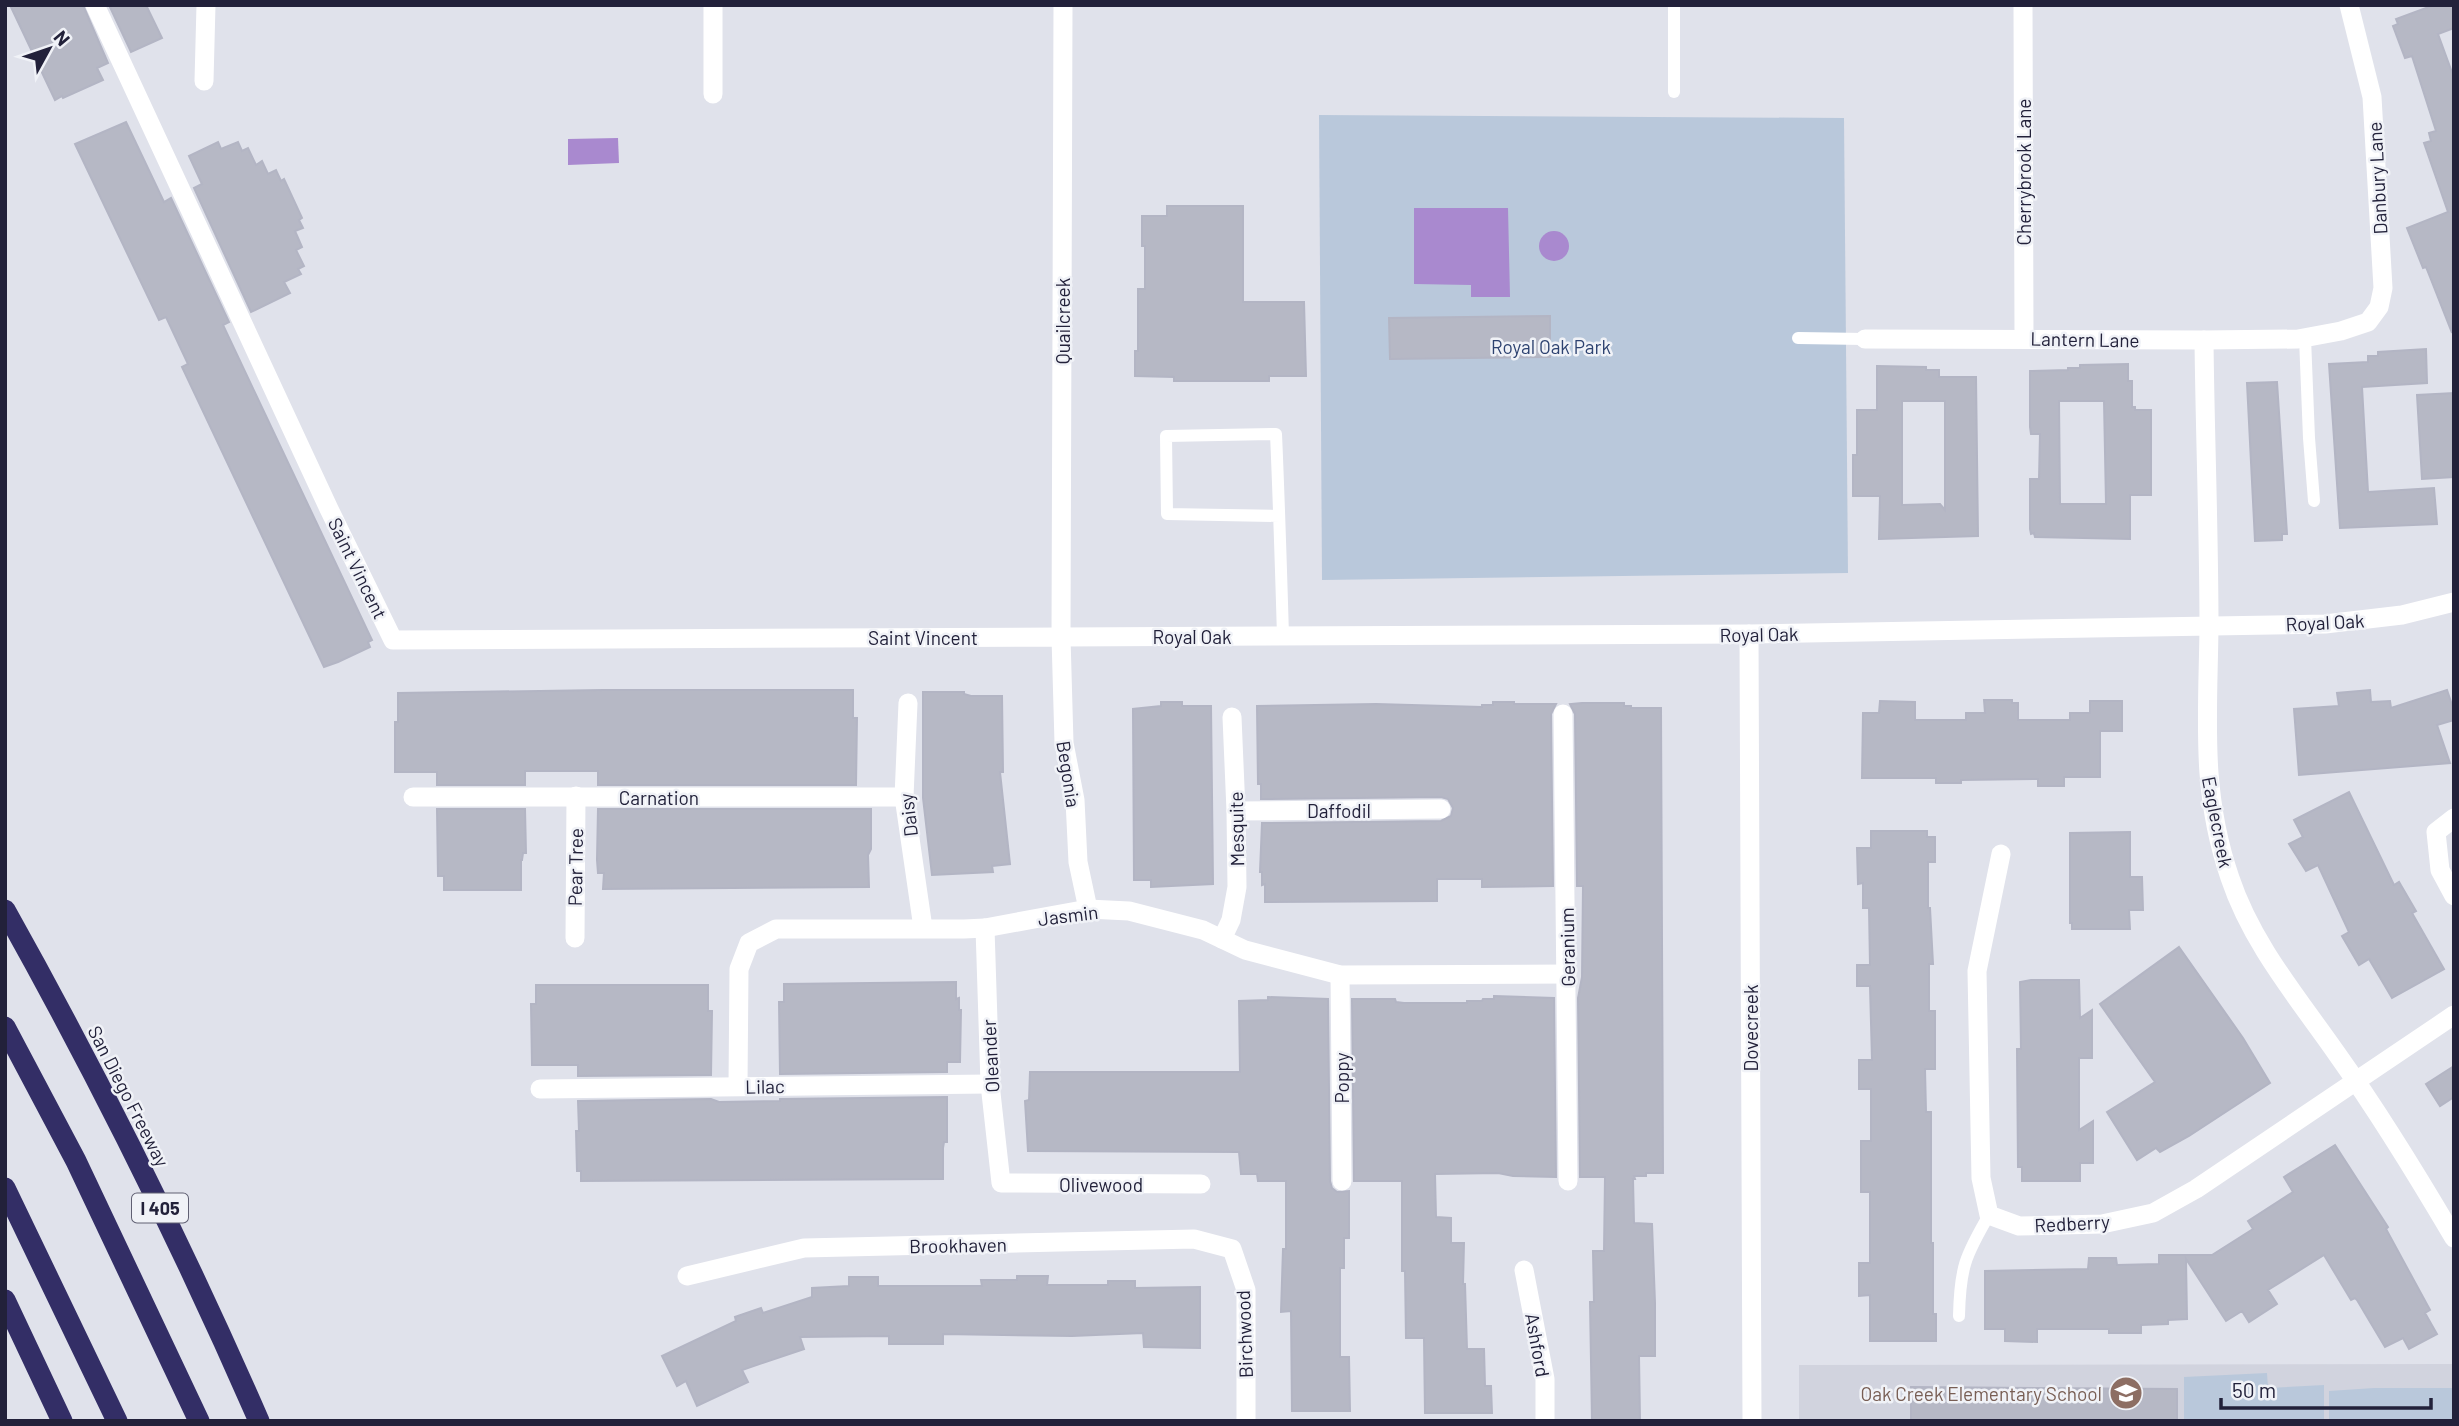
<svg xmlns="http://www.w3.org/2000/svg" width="2459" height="1426" viewBox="0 0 2459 1426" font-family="Barlow,sans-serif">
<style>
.built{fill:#d1d3de}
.green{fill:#b9c8db}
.water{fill:#a989cf}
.building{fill:#b6b8c5;stroke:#b3b5c4;stroke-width:2;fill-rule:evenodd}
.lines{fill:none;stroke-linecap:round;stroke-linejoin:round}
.service{stroke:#fff;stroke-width:12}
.minor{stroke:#fff;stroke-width:19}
.tertiary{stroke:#fff;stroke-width:19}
.motorway{stroke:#332e66;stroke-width:21}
.labels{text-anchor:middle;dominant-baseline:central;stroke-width:5;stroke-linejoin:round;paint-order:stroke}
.shield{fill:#f0f2f7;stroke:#606073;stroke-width:2}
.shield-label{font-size:18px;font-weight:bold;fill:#22213a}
.street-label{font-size:19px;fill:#22213a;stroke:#f0f2f7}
.park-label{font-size:19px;fill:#2d4270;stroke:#f0f2f7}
.education-label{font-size:19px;fill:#785e54;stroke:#f0f2f7;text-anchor:end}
</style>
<rect width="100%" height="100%" fill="#e0e2eb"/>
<path class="built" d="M2454,1364v57h-655v-56z"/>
<g class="green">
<path d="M1319,115l525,3 4,455 -526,7z"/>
<path d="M2267,1373l1,15 56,-3v36h-140v-44z"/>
<path d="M2374,1388h80v33h-125v-30z"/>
</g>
<g class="water">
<path d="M618,138l1,25 -51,2v-26z"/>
<path d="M1414,208h94l2,89h-39v-12l-57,-1z"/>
<circle cx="1554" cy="246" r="15"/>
</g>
<g class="building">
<path d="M10,5h73l25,58 -11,5 6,12 -40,18 -1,-2 -7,4z"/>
<path d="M109,5h37l16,33 -31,14z"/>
<path d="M2434,5h20v23l-16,6 16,44 -2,255 -22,-56 -4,-10 -3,1 -16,-40 41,-16 -24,-69 7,-2 -2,-8 7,-2 -24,-75 -7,2 -12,-32 5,-2 -2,-5z"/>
<path d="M126,122l38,80 7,-4 58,124 -6,3 149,315 -4,2 2,5 -32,15 -14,5 -142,-300 6,-3 -22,-47 -7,3 -84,-176z"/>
<path d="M218,142l3,7 17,-7 4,9 6,-3 8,17 6,-4 6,13 8,-4 5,11 3,-2 18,39 -3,2 4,8 -8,3 7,16 -6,3 8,16 -6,3 3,5 -17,8 6,11 -39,19 -57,-124 8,-4 -13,-28z"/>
<path d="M1167,206h76v96h61l2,74h-37v5h-95v-4l-39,-1v-25h3v-62h7v-43h-3v-30h25z"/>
<path d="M1550,316v41l-160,2 -1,-41z"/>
<path d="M2426,349l1,34 -65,4 6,105 66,-4 3,36 -97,4 -11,-164 39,-2v-6h10v-4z"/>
<path d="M2128,364v17h4v26h3v3h16v85h-21v44l-95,-2 -1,-4 -3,1 -1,-5v-50h9l1,-45h-9l-1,-7v-56l38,-1v-2h12v-3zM2059,401h45l2,103h-46z"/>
<path d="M1877,366l49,1v3h13v7h37l2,159 -99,3 1,-43h-27v-41h4v-45h20zM1902,401h43v109l-5,-6 -38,1z"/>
<path d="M2277,382l10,152h-5v6l-27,1 -8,-158z"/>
<path d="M2454,393v84l-32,2 -5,-84z"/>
<path d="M603,690h250v28h4l-1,67h-258v-14h-73v14h-88v-13h-42v-50h3v-29z"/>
<path d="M2370,690l1,12 19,-1 1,7 56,-18 7,21v9l-17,5 13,38 -151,12 -5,-66 45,-3 -2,-13z"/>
<path d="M923,692h41v2l7,2h31l1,76h-3l10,92 -18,2 1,6 -61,3 -9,-77z"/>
<path d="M1984,700h28v3h6v17h52v-7h20v-12h32v30h-22v46h-36v9h-26v-7l-77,1v3h-25v-5h-74l1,-65h16l1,-12 35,1v18h51v-7h19z"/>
<path d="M1161,702h21v4h29l2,178 -62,3v-7h-17l-1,-171 28,-3z"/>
<path d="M1493,702h21v2h42l-5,10 2,172 -71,1v-8h-45v22l-172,1v-18l-3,1v-13h-2l2,-49 179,-2 10,-5 2,-8 -5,-9 -7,-2 -180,2v-15h-3l-1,-78 119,-2 106,3v-2h11z"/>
<path d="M1582,703h42v3h7v2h30l2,465h-17v3h-12l1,3h-2l1,44 18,1 3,79v53h-16l1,65h-48l-2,-119h4l-1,-51h11l1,-74h-25l-2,-179 4,-21 1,-91h-6l-2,-172 -5,-10z"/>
<path d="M2349,792l45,93 5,-3 17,29 -4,2 32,56 -52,29 -23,-39 -10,6 -17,-29 7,-4 -31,-67 -12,6 -17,-27 14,-7 -9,-17z"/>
<path d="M437,809h88l1,44h-3l-1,7h-1v30h-77v-14h-6z"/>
<path d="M598,809h273v40l-3,6 1,32 -266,2 1,-16h-6l-1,-13z"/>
<path d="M1871,831h56v6h8v25h-7v46h2l3,56h-4v47h6v58h-10l1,43h5v131h2v71h3v27h-66v-46l-11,1v-33h11v-71h-9v-51h10v-52h-12v-29h13l-2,-74h-13v-21h13l-1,-57h-6v-25l-5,1 -1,-36h14z"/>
<path d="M2130,832v45h12l1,33h-14l1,19h-58v-6h-2v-90z"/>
<path d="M2179,947l64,91 27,45 -81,53 -29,16 -4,-4 -19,12 -30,-48 48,-30 -55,-78z"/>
<path d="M2031,980h48l1,38 12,-8v48h-13v72l14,-9v42h-13v18h-58v-14h-4l-1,-118h4l-1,-67z"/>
<path d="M956,982v17l3,-1v12h2l-1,52h-13v10l-167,2 -1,-72h5v-18z"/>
<path d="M536,985h172v26h4l-1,64 -133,1v-11h-46l-1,-61h5z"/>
<path d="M1494,996l60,2 2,179 -43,-1 -15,-3 -63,1 1,43 15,1v25h13l-1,41h2l2,65h17l1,37h6l1,27h-67l-1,-75h-18l-1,-67h-3v-90h-48l-2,-182h43l1,3 8,1h63v-2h15l1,-2h11z"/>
<path d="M1268,997l60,2 2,182 2,7 5,4 12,-1v47h-5v30h-4v89h9l1,54h-58l-1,-100 -10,1 2,-63h3v-68h-28l-1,-7h-16l-2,-22 -211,-1 -3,-50 4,-1 1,-28h210l-1,-71 29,-1z"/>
<path d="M2454,1066v31l-14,9 -14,-22z"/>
<path d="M947,1097v45h-3l-1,6v31l-362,2v-10h-4l-1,-40h3l-1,-30 133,-2 8,3 61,-1v-2z"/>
<path d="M2335,1145l53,82 -2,2 44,81 -5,3 12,21 -28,15 -6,-11 -18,9 -28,-47 -2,-2 -4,2 -27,-45 -56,35 9,14 -28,18 -7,-11 -16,10 -40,-62 1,60 -19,1v4l-27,1v8h-32v-4h-72v13l-32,-1v-12h-20v-58l103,-2 1,-11h27l1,7 42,-1v-9h53l41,-26 -5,-8 45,-29 -9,-15z"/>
<path d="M1017,1276h31l-1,9h61v-4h27v7l65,-1v61l-56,-1 -1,-14 -71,3 -129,-2v10h-54v-8l-89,1 4,12 -62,21 6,12 -51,24 -11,-25 -9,5 -15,-30 74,-35 -1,-4 26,-9 2,5 49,-16v-9l37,-2v-9h29v9h104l-1,-6h36z"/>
<path d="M1911,1387l266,2v32h-266z"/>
</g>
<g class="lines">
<g class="service">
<path d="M1674,5v87"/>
<path d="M1798,338l67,1"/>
<path d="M2305,338l4,100 5,63"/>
<path d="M1279,516l-112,-2 -1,-78 110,-2c3,67 5,135 7,202"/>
<path d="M1959,1316c1,-48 6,-60 30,-101"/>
</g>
<g class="minor">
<path d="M95,5l234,504 64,131 668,-3 3,106 11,57 3,62 10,47"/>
<path d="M713,5v89"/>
<path d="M2023,5l1,333"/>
<path d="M204,81l2,-76"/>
<path d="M1865,339l339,1 94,-1 43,-8 27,-9 11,-15 4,-19 -11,-191 -23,-92"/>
<path d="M908,703l-4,94 19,131"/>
<path d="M1563,714l5,467"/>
<path d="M413,797h491"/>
<path d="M1236,811l205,-2"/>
<path d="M2454,818l-18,14 4,38 14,26"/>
<path d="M2001,854l-24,117 4,207 8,37 30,11 83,-2 51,-11 43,-24 258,-174"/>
<path d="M985,928l5,156 11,99 200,1"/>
<path d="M575,938l1,-142"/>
<path d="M1222,939l9,-19 6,-33 -1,-76 -4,-94"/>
<path d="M1340,975l2,206"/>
<path d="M738,1086l1,-117 10,-26 27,-14h188l21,-1 103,-19 41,2 74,19 42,20 95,25 227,-1"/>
<path d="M540,1089l450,-5"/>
<path d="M1524,1270l21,109v42"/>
<path d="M687,1276l117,-28 390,-9 38,10 14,41v131"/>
</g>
<g class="tertiary">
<path d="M1063,5l-2,632 688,-3 576,-10 77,-9 52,-13"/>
<path d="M2204,340c1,96 5,191 5,287 -1,89 -9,164 21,251 22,66 68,120 107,176 42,59 80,121 117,184"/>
<path d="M1749,634l3,787"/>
</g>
<g class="motorway">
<path d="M5,910c93,166 178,337 254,511"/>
<path d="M5,1027l71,134 123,260"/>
<path d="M5,1188l112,233"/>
<path d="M5,1300l57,121"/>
</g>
</g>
<defs>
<symbol id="school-disc" viewBox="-11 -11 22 22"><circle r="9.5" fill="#8d6e63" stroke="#f0f2f7"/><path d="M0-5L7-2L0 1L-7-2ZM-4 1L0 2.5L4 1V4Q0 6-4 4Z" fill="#fff"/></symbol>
</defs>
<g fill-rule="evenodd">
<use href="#school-disc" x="2107" y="1374" width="38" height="38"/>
</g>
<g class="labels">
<rect class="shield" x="132" y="1193.5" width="56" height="29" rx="5"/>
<g class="shield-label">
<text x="160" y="1208">I 405</text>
</g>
<g class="street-label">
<text transform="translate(2023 172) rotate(-90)">Cherrybrook Lane</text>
<text transform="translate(2377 178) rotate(-93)">Danbury Lane</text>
<text transform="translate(1062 321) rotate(-90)">Quailcreek</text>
<text transform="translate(2085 339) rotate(1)">Lantern Lane</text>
<text transform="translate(358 568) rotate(64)">Saint Vincent</text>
<text transform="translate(2325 622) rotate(-3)">Royal Oak</text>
<text transform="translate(1759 634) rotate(-1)">Royal Oak</text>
<text x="1192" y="636">Royal Oak</text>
<text x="923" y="637">Saint Vincent</text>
<text transform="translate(1069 774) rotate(81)">Begonia</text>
<text x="659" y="797">Carnation</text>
<text x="1339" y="810">Daffodil</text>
<text transform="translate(908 815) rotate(-97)">Daisy</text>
<text transform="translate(2218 822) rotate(79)">Eaglecreek</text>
<text transform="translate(1236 829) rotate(-91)">Mesquite</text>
<text transform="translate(575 867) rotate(-89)">Pear Tree</text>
<text transform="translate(1068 915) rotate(-7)">Jasmin</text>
<text transform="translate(1567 947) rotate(-91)">Geranium</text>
<text transform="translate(1750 1028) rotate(-90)">Dovecreek</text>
<text transform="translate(990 1056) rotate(-93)">Oleander</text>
<text transform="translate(1341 1078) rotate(-90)">Poppy</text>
<text transform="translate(765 1086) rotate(-1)">Lilac</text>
<text transform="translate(129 1096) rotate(63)">San Diego Freeway</text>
<text x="1101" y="1184">Olivewood</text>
<text transform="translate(2072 1223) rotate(-3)">Redberry</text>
<text transform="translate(958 1245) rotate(-1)">Brookhaven</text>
<text transform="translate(1244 1334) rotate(-92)">Birchwood</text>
<text transform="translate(1538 1345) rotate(80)">Ashford</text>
</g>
<g class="park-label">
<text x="1551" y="346">Royal Oak Park</text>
</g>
<g class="education-label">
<text x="2102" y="1393">Oak Creek Elementary School</text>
</g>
</g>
<rect width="2459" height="1426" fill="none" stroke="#22213a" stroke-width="14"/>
<g transform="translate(49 49) rotate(50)" stroke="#f0f2f7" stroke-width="5" paint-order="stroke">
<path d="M0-5L12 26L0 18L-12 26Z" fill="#22213a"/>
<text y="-10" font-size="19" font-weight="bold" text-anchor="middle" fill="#22213a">N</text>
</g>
<path d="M2221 1398v10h210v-10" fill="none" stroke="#22213a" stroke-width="3.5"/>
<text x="2232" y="1398" font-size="21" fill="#22213a" stroke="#f0f2f7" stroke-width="5" paint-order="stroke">50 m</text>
</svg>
